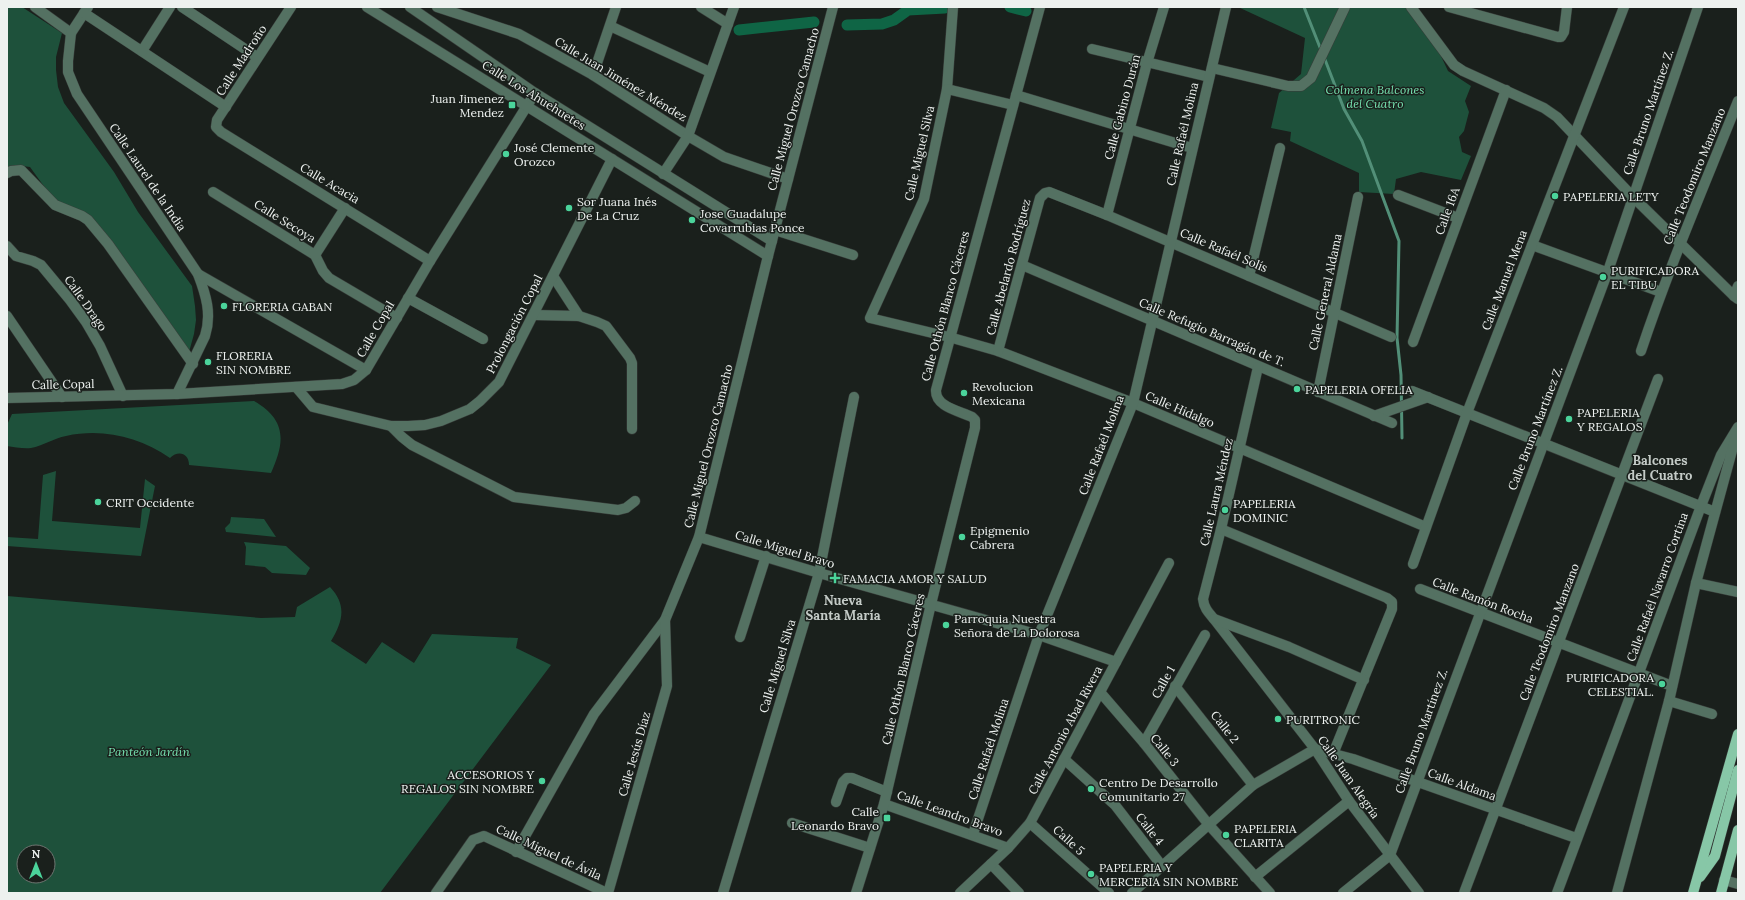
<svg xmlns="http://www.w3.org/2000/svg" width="1745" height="900" viewBox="0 0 1745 900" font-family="Lora,serif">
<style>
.green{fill:#1e513b;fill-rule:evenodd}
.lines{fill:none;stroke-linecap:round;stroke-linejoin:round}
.stream{stroke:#528f78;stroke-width:3}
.canal{stroke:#0f6545;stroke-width:11}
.pedestrian-casing{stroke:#383d3a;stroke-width:11}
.minor-casing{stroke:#383d3a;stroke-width:11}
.tertiary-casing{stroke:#383d3a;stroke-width:11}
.primary-casing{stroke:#383d3a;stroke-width:11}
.pedestrian{stroke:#547162;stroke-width:10}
.minor{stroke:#547162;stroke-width:10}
.tertiary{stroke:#547162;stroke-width:10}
.primary{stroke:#87c7a7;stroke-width:10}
.poi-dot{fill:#4bd49b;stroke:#1a201c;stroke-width:1.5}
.labels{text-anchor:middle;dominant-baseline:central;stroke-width:3;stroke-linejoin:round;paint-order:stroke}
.street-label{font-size:12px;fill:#edf1ef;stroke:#1a201c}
.park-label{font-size:12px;font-style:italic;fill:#77e3b1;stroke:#1a201c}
.poi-label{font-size:12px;fill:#edf1ef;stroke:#1a201c;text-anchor:start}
.neighbourhood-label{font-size:13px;font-weight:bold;fill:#c4cbc7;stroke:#1a201c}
</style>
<rect width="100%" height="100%" fill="#1a201c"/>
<g class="green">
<path d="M7,7h15l40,26 -6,24v13l2,17 6,16 50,69 24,40 54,74 3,20 1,14 -2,14 -5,18 -80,-113 -53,-36 -26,-36 -15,-2 -8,4z"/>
<path d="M1238,7h170l33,49 7,15 23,15 -6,15 4,11 -5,19 -5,6 3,15 9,4 -10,24 -40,-8 -25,7 -2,15 -35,-2v-19l-69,-32 1,-9 -20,-4 8,-35 22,-19 4,-36z"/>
<path d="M254,401c33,19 31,41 17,72l-82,-8c0,-12 -11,-15 -19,-7 -31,-21 -67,-30 -104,-22 -12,2 -23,10 -35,12 -7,1 -17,-1 -24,-2v-21l5,-11z"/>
<path d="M56,471l-4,50 88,7 5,-49 10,7 -14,70 -134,-10v-9l31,2 5,-64z"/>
<path d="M231,517l33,2 12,18 -50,-5 -1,-4 5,-5z"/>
<path d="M244,542l42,4 24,22 -4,7 -34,-2 -7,-6 -20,-2 1,-18z"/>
<path d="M330,587c17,18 13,34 1,54l35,23 16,-22 32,21 18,-29 86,4 -2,10 35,17 -171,228h-373v-297l254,22 34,-1 2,-10zM24,852h24v24h-24z"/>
</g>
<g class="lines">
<g class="stream">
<path d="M1304,7l17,43"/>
<path d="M1324,57l20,52 18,32 37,100 -2,97 4,37 1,63"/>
</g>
<g class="canal">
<path d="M1010,7l16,4"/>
<path d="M847,25l35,-1 12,-4 14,-10 37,-2"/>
<path d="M739,30l75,-8"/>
</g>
<defs>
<path id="pedestrian" d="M1374,416l54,-19"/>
<g id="minor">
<path d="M35,7l36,26"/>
<path d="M88,7l-17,26 -3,28v11l9,22 121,180c8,21 14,40 7,62l-28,58"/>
<path d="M182,7l75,50"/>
<path d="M291,7l-74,113 -1,7 5,5 209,129"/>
<path d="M437,7l82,27 74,41 95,61 36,21 64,22"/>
<path d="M701,7l27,17"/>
<path d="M953,7l-6,82 -23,110 -54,119 79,19 49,14 135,52 293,124"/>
<path d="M1411,7l43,58 9,6 81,37 13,9 76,80 101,99 4,3"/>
<path d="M1449,7l109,30h3l3,-5 3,-25"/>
<path d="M84,13l142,94"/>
<path d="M610,26l100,46"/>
<path d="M1092,49l117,28"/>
<path d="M142,51l28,-44"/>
<path d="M1212,68l76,18h13l10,-8 34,-71"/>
<path d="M593,75l23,-68"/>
<path d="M947,89l66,16"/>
<path d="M1016,95l176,53"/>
<path d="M7,173l4,-2 10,-1 34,35 27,11 6,4 20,24 85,120"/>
<path d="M663,174l25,-38 46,-129"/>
<path d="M213,192l102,63 8,16 6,7 68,40"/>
<path d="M1398,195l60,23"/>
<path d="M1107,215l40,-152 17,-56"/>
<path d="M775,230l78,25"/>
<path d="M1532,245l129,47"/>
<path d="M7,246l9,10 17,5 8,4 29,35 16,22 14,24 23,50"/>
<path d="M315,255l30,-47"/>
<path d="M1022,265l370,158"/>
<path d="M198,274l168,96"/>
<path d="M553,276l26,40"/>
<path d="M1249,276l31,-128"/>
<path d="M1734,296l4,-10"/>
<path d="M408,298l75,41"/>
<path d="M534,315l45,1 18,6 9,4 24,32 2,5v66"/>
<path d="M7,316l55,81"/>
<path d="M1413,342l93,-252"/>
<path d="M998,351l42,-153 5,-5 4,-1 58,23 284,122"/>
<path d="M1641,351c28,-84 64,-167 97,-250"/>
<path d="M1258,367l-37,162 -18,70c1,9 5,13 11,20l101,130 34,52 70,92"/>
<path d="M296,387l17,20 78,19h17l17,-1 16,-4 29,-12 10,-8 19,-19 113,-223"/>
<path d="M1412,391l303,121"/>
<path d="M1318,392l40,-195"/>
<path d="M7,398l170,-4 165,-10 12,-4 12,-10 64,-109 105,-168"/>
<path d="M391,426l11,11 10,8 102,52 104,13 8,-2 9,-7"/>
<path d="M1221,529l166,69 5,4v7l-59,145"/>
<path d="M699,537l120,36 220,62 77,27"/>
<path d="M1413,564l54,-151 157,-406"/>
<path d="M1696,583l42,9"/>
<path d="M1420,589l252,97"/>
<path d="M1214,619l75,28 75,33"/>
<path d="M740,637l26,-81"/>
<path d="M1175,686l78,99"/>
<path d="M1100,692l44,51 65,82 61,68"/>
<path d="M1669,701l43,13"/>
<path d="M1144,743l61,-108"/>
<path d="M1064,759l51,46 47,61"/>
<path d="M836,802l7,-20 4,-4h5l35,14"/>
<path d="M884,804l124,44"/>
<path d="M792,823l78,25"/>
<path d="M1030,823l79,70"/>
<path d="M973,834l66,-199 94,-232 93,-396"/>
<path d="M516,852l78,-138 71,-94 34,-83 69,-281"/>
<path d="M991,864l28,29"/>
<path d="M1255,877l94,-76"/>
<path d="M1724,880l14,4"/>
<path d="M436,893l37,-53 11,-4 123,57"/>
<path d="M608,893l59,-207 -2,-66"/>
<path d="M723,893l96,-320 35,-176"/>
<path d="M856,893l28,-89 47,-200 44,-176v-8l-3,-3c-12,-6 -37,-10 -36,-27l104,-383"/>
<path d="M960,893l48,-45 22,-25 139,-260"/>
<path d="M1132,893l121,-108 62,-36 38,10 223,79"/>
<path d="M1343,893l47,-38 218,-584 90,-264"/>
<path d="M1464,893l194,-514"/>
<path d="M1557,893l144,-387 20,-51 17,-28"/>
<path d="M1617,893l52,-192 27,-118 40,-147"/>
</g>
<g id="tertiary">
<path d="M367,7l401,249 65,-249"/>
<path d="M410,7l125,86 237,148"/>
</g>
<g id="primary">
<path d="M1700,877l15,-21 23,-86"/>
<path d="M1693,893l45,-159"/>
<path d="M1721,893l17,-63"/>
</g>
</defs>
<use href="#pedestrian" class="pedestrian-casing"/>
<use href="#minor" class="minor-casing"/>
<use href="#tertiary" class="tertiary-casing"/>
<use href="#primary" class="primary-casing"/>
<use href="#pedestrian" class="pedestrian"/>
<use href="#minor" class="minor"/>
<use href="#tertiary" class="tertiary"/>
<use href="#primary" class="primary"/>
</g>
<g class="poi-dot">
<rect x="508" y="101" width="8" height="8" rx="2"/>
<circle cx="506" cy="154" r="4"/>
<circle cx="1555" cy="196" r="4"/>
<circle cx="569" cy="208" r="4"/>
<circle cx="692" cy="220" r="4"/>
<circle cx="1603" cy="277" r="4"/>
<circle cx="224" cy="306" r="4"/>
<circle cx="208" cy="362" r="4"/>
<circle cx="1297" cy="389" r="4"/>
<circle cx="964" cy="393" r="4"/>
<circle cx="1569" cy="419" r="4"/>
<circle cx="98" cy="502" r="4"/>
<circle cx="1225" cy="510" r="4"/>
<circle cx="962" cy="537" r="4"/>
<path d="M833 572h4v4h4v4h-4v4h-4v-4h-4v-4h4z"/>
<circle cx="946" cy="625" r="4"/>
<circle cx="1662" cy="684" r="4"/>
<circle cx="1278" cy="719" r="4"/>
<circle cx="542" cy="781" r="4"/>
<circle cx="1091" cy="789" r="4"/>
<rect x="883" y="814" width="8" height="8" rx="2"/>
<circle cx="1226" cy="835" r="4"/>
<circle cx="1091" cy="874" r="4"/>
</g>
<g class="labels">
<g class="street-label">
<text transform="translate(241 60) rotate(-57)">Calle Madroño</text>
<text transform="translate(621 79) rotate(31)">Calle Juan Jiménez Méndez</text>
<text transform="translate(534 95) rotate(32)">Calle Los Ahuehuetes</text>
<text transform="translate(1122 107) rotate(-75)">Calle Gabino Durán</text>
<text transform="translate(793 109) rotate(-75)">Calle Miguel Orozco Camacho</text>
<text transform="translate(1648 112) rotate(-71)">Calle Bruno Martínez Z.</text>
<text transform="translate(1182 134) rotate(-77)">Calle Rafaél Molina</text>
<text transform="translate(919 153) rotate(-77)">Calle Miguel Silva</text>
<text transform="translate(1694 176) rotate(-68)">Calle Teodomiro Manzano</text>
<text transform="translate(148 177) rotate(56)">Calle Laurel de la India</text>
<text transform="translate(330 183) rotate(31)">Calle Acacia</text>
<text transform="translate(1447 211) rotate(-70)">Calle 16A</text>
<text transform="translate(285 221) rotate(32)">Calle Secoya</text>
<text transform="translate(1224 250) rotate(23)">Calle Rafaél Solís</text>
<text transform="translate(1008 267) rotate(-75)">Calle Abelardo Rodríguez</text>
<text transform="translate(1504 280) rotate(-69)">Calle Manuel Mena</text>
<text transform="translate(1325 292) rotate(-78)">Calle General Aldama</text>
<text transform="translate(86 303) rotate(55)">Calle Drago</text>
<text transform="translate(945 306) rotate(-75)">Calle Othón Blanco Cáceres</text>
<text transform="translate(514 324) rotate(-63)">Prolongación Copal</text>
<text transform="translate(375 329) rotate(-60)">Calle Copal</text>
<text transform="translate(1212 332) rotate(23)">Calle Refugio Barragán de T.</text>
<text transform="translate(63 384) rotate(-1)">Calle Copal</text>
<text transform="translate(1180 409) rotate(23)">Calle Hidalgo</text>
<text transform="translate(1535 428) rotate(-69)">Calle Bruno Martínez Z.</text>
<text transform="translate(1101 445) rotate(-69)">Calle Rafaél Molina</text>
<text transform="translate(708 446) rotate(-76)">Calle Miguel Orozco Camacho</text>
<text transform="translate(1216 492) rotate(-77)">Calle Laura Méndez</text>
<text transform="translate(785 549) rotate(17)">Calle Miguel Bravo</text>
<text transform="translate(1657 587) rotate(-70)">Calle Rafaél Navarro Cortina</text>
<text transform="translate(1483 600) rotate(21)">Calle Ramón Rocha</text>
<text transform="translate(1549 632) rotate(-69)">Calle Teodomiro Manzano</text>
<text transform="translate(777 666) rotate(-73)">Calle Miguel Silva</text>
<text transform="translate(903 669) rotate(-77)">Calle Othón Blanco Cáceres</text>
<text transform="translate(1163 682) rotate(-61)">Calle 1</text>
<text transform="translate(1225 727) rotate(52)">Calle 2</text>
<text transform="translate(1065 730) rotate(-62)">Calle Antonio Abad Rivera</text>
<text transform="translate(1421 731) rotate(-70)">Calle Bruno Martínez Z.</text>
<text transform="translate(988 749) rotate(-72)">Calle Rafaél Molina</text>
<text transform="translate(1165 750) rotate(51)">Calle 3</text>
<text transform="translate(634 754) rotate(-74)">Calle Jesús Díaz</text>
<text transform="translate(1349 777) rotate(55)">Calle Juan Alegría</text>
<text transform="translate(1462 784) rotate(20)">Calle Aldama</text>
<text transform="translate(950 813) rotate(20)">Calle Leandro Bravo</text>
<text transform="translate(1150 829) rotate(52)">Calle 4</text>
<text transform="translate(1069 840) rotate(42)">Calle 5</text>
<text transform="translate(549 852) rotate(25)">Calle Miguel de Ávila</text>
</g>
<g class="park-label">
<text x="1375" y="89">Colmena Balcones<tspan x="1375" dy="14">del Cuatro</tspan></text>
<text x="149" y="751">Panteón Jardín</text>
</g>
<g class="poi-label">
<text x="504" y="98" text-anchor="end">Juan Jimenez<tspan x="504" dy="14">Mendez</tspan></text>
<text x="514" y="147">José Clemente<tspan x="514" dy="14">Orozco</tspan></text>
<text x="1563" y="196">PAPELERIA LETY</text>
<text x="577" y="201">Sor Juana Inés<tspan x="577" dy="14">De La Cruz</tspan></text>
<text x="700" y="213">Jose Guadalupe<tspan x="700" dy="14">Covarrubias Ponce</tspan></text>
<text x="1611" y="270">PURIFICADORA<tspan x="1611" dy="14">EL TIBU</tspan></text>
<text x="232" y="306">FLORERIA GABAN</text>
<text x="216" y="355">FLORERIA<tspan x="216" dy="14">SIN NOMBRE</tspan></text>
<text x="972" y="386">Revolucion<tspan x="972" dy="14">Mexicana</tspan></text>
<text x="1305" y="389">PAPELERIA OFELIA</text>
<text x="1577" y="412">PAPELERIA<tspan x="1577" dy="14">Y REGALOS</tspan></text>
<text x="106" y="502">CRIT Occidente</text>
<text x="1233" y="503">PAPELERIA<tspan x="1233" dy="14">DOMINIC</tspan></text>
<text x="970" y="530">Epigmenio<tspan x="970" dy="14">Cabrera</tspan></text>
<text x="843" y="578">FAMACIA AMOR Y SALUD</text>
<text x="954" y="618">Parroquia Nuestra<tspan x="954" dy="14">Señora de La Dolorosa</tspan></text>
<text x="1654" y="677" text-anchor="end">PURIFICADORA<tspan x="1654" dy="14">CELESTIAL.</tspan></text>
<text x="1286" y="719">PURITRONIC</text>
<text x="534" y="774" text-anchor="end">ACCESORIOS Y<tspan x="534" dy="14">REGALOS SIN NOMBRE</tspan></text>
<text x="1099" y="782">Centro De Desarrollo<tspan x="1099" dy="14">Comunitario 27</tspan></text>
<text x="879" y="811" text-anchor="end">Calle<tspan x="879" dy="14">Leonardo Bravo</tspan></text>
<text x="1234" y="828">PAPELERIA<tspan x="1234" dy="14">CLARITA</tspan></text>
<text x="1099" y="867">PAPELERIA Y<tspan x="1099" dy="14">MERCERIA SIN NOMBRE</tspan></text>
</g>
<g class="neighbourhood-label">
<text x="1660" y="460">Balcones<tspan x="1660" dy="15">del Cuatro</tspan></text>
<text x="843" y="600">Nueva<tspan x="843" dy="15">Santa María</tspan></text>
</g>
</g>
<rect width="1745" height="900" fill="none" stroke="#edf1ef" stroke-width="16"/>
<g transform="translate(36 864)"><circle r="19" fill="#1a201c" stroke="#6e7470"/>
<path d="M0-3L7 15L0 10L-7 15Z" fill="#4bd49b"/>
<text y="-6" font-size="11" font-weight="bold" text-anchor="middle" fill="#edf1ef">N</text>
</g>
</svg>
